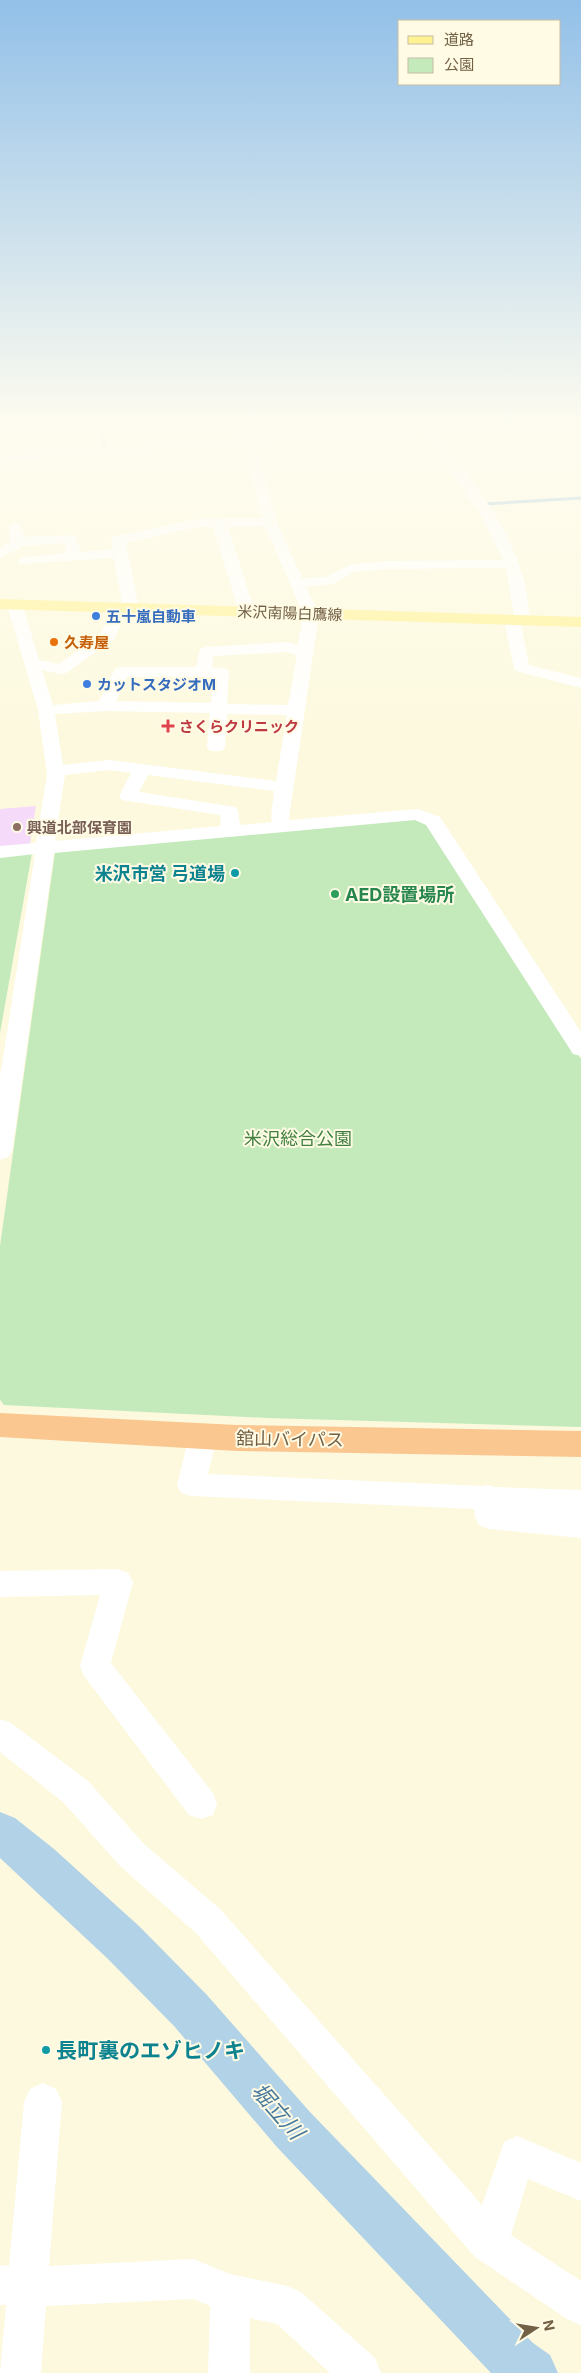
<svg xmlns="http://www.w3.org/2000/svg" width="581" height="2373" viewBox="0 0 581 2373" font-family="Inter,'Noto Sans JP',sans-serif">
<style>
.education{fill:#f5dbf9}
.green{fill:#c4eabc}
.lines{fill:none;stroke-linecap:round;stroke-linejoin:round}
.stream{stroke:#98bfd9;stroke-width:3}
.river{fill:#b2d2e7;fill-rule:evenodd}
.minor{fill:#fff;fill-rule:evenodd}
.major{fill:#fff293;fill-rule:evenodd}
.highway{fill:#fbc791;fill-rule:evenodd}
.shop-dot{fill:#3f7fe0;stroke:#fffbe5;stroke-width:2}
.food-dot{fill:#e8710a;stroke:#fffbe5;stroke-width:2}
.health-dot{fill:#e0444e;stroke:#fffbe5;stroke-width:2}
.education-dot{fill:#8d6e63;stroke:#fffbe5;stroke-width:2}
.culture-dot{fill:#0f9aa8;stroke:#fffbe5;stroke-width:2}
.leisure-dot{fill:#2e9e5b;stroke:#fffbe5;stroke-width:2}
.labels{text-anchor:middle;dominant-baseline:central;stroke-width:4;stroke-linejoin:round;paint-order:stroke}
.far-street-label{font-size:15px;fill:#736145;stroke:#fffbe5}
.far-shop-label{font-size:15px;font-weight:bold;fill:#366cbe;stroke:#fffbe5;text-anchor:start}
.far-food-label{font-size:15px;font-weight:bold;fill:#c56008;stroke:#fffbe5;text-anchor:start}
.far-health-label{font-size:15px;font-weight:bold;fill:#be3a42;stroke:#fffbe5;text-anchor:start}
.far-education-label{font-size:15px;font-weight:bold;fill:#785e54;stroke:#fffbe5;text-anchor:start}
.culture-label{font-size:18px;font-weight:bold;fill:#0d838f;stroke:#fffbe5;text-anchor:end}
.leisure-label{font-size:18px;font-weight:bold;fill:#27864d;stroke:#fffbe5;text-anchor:start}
.park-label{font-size:18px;fill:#428040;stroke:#fffbe5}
.street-label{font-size:18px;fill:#736145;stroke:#fffbe5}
.near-culture-label{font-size:21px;font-weight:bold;fill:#0d838f;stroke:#fffbe5;text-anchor:start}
.near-water-label{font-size:22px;font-style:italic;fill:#46799d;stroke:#fffbe5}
</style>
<rect width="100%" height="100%" fill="#fdf9de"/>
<path class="education" d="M36,806l-6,38 -30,3v-38z"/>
<g class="green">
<path d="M416,816l13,6 152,237v368l-314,-9 -263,-13 -4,-5v-154l55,-394z"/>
<path d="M32,853l-32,180v-177z"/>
</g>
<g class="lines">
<g class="stream">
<path d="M99,425l6,23h4"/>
<path d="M483,502l2,2 96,-6"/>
</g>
<path class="river" d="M0,1812l15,6 39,31 86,78 66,67 104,118 223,231 17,12 8,18h-67l-215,-227 -102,-120 -66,-67 -108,-101z"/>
<g class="minor">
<path d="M236,425h12l5,13 175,-13h81l-6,4 -66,4c32,44 70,89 85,141 5,15 6,31 8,46l-3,3 -6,1 8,41 52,13v10l-65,-17 -2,-3 -10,-48 3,-3 7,-1 -8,-48 -119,1 -32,3 -22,12 -27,3 13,27 -30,204 1,2 128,-11 22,8 141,215v24l-8,-2 -147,-229 -11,-5 -361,33 -42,299 -4,5 -8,3v-83l35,-223 -35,4v-12l36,-3 11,-69 -9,-64 -31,-105 8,-5 8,5 16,55 20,4 42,-31 15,-28 6,-1 -8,-46 -95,6 -2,-3 7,-4 43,-4 -3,-10 -41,3 -23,12v-10l11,-7 -3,-14 7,-4 5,1 5,13 50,-2 6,17 32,-3 -2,-9 2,-3 84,-18 65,-1 -19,-72 -243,16v-8l241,-16zM425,434l57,83 21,43 -116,1 -35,3 -27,13 -23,1 -25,-56 -21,-77zM265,526l38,88 -5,31 -12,-3 -80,5 -6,2 -4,18h-75l-6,2 -2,3 -14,29 -46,4 -11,-35 20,4 6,-2 46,-33 13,-27h9l3,-3 -13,-66 71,-16h16l26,85 8,5 8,-5 -27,-85zM286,652l11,3 -9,50 -61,-1 2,-32 -2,-3 -15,-2 1,-11zM127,677h86l-2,26 -95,-2zM105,711l105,2 -3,34 3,4h12l3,-4 2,-33 60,1 -11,66 -167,-21 -46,5 -8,-51zM109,770l22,3 -12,23 3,4 98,15 1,11 -166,15 10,-66zM148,775l126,16 -3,27 2,4 -33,3 -2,-14 -3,-4 -96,-15z"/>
<path d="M203,1425l10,3 4,8 -9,38 275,12 5,-1 7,2 86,3v24l-12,-1 12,1v24l-92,-9 -10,-4 -4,-8 -1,-8 -283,-13 -10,-3 -4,-8 12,-49 4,-8z"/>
<path d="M118,1569l10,4 5,9 -22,81 102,130 4,11 -4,11 -12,4 -12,-4 -105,-139 -4,-10 20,-71 -100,2v-26z"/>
<path d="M0,1719l11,4 77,58 56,63 76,65 262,296 22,-63 13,-6 64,27v38l-53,-22 -17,56 70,46v44l-14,-6 -92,-62 -279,-324 -76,-67 -56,-63 -64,-51z"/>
<path d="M43,2083l13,6 6,13 -13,164 144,-7 37,15 57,12 14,6 74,66 6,15h-51l-53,-49 -27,-6v55h-42l2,-67 -17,-7 -147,7 -5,67h-41l6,-68h-6v-40l9,1 15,-164 6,-13z"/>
</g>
<path class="major" d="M0,599l581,18v10l-581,-18z"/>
<path class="highway" d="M0,1413l237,12 344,6v26l-344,-6 -237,-14z"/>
</g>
<linearGradient id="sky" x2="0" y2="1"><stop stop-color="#92c0e8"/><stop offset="0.56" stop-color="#fefcf0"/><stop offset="1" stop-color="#fefcf0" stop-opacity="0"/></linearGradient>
<rect width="581" height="757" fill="url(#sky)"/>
<g class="shop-dot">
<circle cx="96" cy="616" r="5"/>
<circle cx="87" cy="684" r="5"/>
</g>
<circle class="food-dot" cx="54" cy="642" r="5"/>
<path class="health-dot" d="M165.5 718.5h5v5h5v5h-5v5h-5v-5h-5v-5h5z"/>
<circle class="education-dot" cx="17" cy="827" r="5"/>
<g class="culture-dot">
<circle cx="235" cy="873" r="5"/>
<circle cx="46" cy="2050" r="5"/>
</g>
<circle class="leisure-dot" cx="335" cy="894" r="5"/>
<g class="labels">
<g class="far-street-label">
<text transform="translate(290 613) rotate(2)">米沢南陽白鷹線</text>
</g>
<g class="far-shop-label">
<text x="106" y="616">五十嵐自動車</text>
<text x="97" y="684">カットスタジオM</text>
</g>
<g class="far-food-label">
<text x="64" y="642">久寿屋</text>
</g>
<g class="far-health-label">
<text x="179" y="726">さくらクリニック</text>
</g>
<g class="far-education-label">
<text x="27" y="827">興道北部保育園</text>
</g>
<g class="culture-label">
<text x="225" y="873">米沢市営 弓道場</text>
</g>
<g class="leisure-label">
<text x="345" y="894">AED設置場所</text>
</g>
<g class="park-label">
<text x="298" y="1138">米沢総合公園</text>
</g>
<g class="street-label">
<text transform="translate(290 1439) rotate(1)">舘山バイパス</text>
</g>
<g class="near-culture-label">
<text x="56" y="2050">長町裏のエゾヒノキ</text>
</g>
<g class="near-water-label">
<text transform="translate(278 2111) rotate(49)">堀立川</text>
</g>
</g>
<rect x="398" y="20" width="162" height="65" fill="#fffbe5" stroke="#c7bda5"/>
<rect x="408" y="36" width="25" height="8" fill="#fff293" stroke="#c7bda5"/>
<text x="444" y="45" font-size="15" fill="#736145">道路</text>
<rect x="408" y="58" width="25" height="15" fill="#c4eabc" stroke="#c7bda5"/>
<text x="444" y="70" font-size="15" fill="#736145">公園</text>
<g transform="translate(536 2328) rotate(78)" stroke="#fffbe5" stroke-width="4" paint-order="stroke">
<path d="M0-4L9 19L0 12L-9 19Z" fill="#736145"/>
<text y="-8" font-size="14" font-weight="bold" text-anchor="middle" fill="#736145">N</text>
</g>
</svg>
